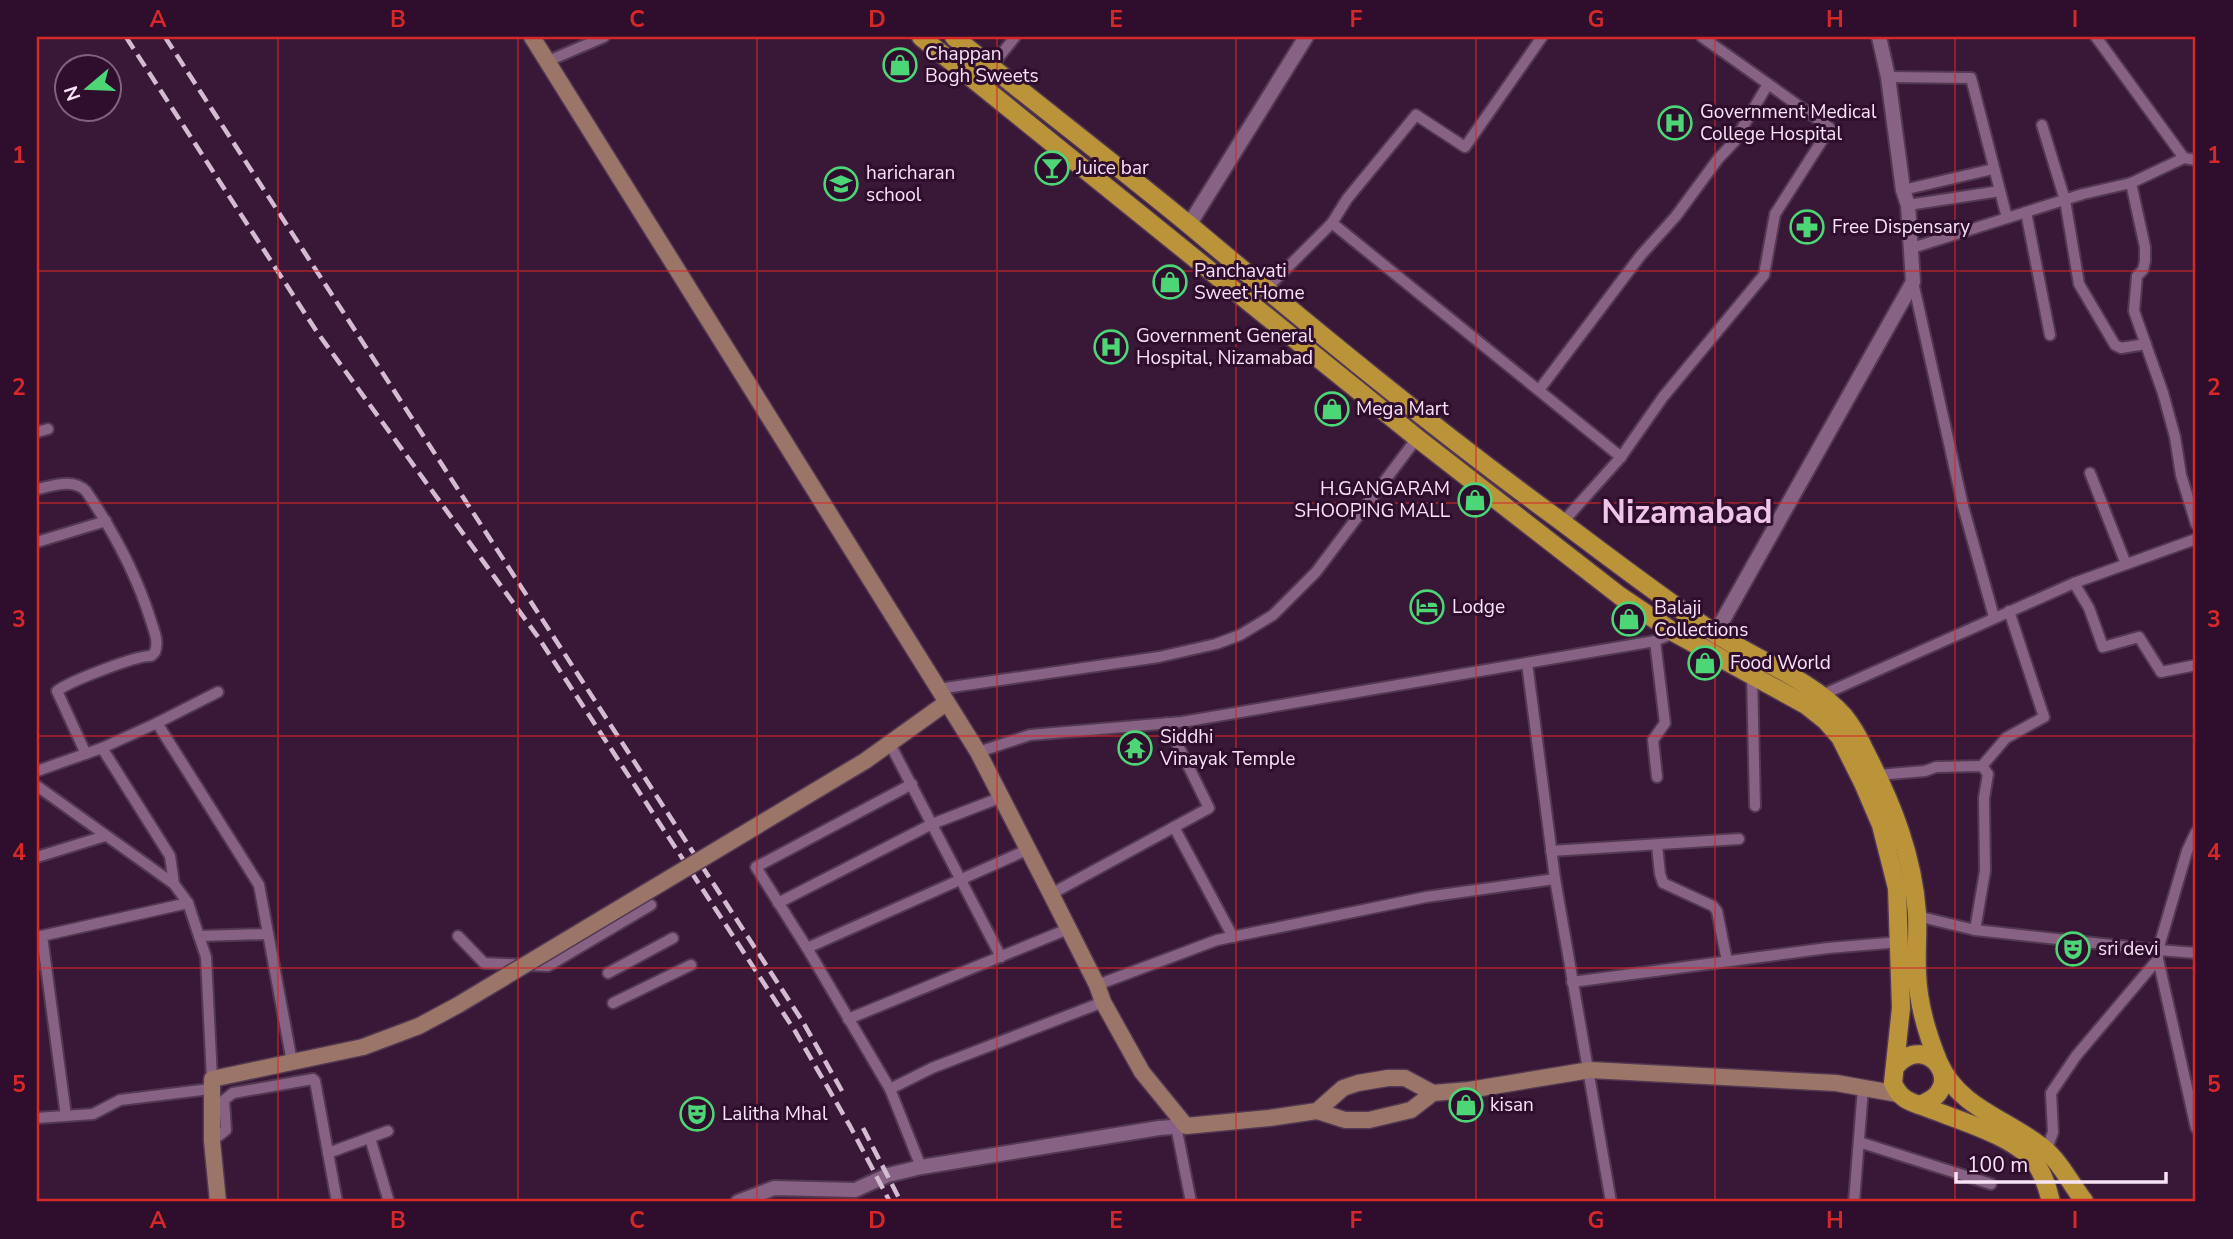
<svg xmlns="http://www.w3.org/2000/svg" width="2233" height="1239" viewBox="0 0 2233 1239" font-family="'Nunito Sans',sans-serif">
<style>
.lines{fill:none;stroke-linecap:round;stroke-linejoin:round}
.minor-casing{stroke:#523851;stroke-width:14}
.tertiary-casing{stroke:#523851;stroke-width:18}
.secondary-casing{stroke:#523851;stroke-width:19}
.trunk-casing{stroke:#523851;stroke-width:21}
.minor{stroke:#886284;stroke-width:10}
.tertiary{stroke:#886284;stroke-width:14}
.secondary{stroke:#9b7568;stroke-width:16}
.trunk{stroke:#bb943a;stroke-width:18}
.rail{stroke:#d3bbd1;stroke-width:4.5;stroke-dasharray:14 7;stroke-linecap:butt}
.secondary-bridge-casing{stroke:#523851;stroke-width:19;stroke-linecap:butt}
.secondary-bridge{stroke:#9b7568;stroke-width:16}
.grid{fill:none;stroke:#d62828;stroke-width:2;stroke-opacity:0.55}
.labels{text-anchor:middle;dominant-baseline:central;stroke-width:6;stroke-linejoin:round;paint-order:stroke}
.poi-label{font-size:19px;fill:#f8e2f6;stroke:#2e0e2c;text-anchor:start}
.town-label{font-size:33px;font-weight:bold;fill:#f0c5eb;stroke:#2e0e2c}
.neatline{fill:none;stroke:#d62828;stroke-width:2.5}
.grid-label{font-size:23px;text-anchor:middle;font-weight:bold;fill:#d62828}
</style>
<rect width="100%" height="100%" fill="#381836"/>
<g class="lines">
<defs>
<g id="minor">
<path d="M2096,37l88,121"/>
<path d="M548,61l56,-24"/>
<path d="M991,67l24,-30"/>
<path d="M1888,77l83,1 36,140"/>
<path d="M2042,125l23,75 14,84 36,61 6,3 25,-4"/>
<path d="M2131,183l14,64v14l-2,9 -6,6 -3,35 29,82 12,44 6,38 15,49"/>
<path d="M1903,190l90,-21"/>
<path d="M1908,205l92,-14"/>
<path d="M2026,212l24,123"/>
<path d="M1332,223l289,234"/>
<path d="M1912,248l171,-54 48,-11 53,-25 12,2"/>
<path d="M1913,282l50,224 31,111"/>
<path d="M1265,290l67,-67 15,-24 69,-84 49,32 77,-110"/>
<path d="M1539,390l102,-135 35,-39 42,-57 16,-17 34,-58"/>
<path d="M37,432l11,-3"/>
<path d="M2090,473l36,91"/>
<path d="M37,489c16,-3 36,-11 49,2 28,41 50,82 65,130 3,10 8,20 4,31l-4,4c-14,-1 -83,26 -94,35l29,63"/>
<path d="M1562,523l59,-66 42,-60 101,-122 11,-61 55,-86 -128,-91"/>
<path d="M37,542l69,-21"/>
<path d="M2074,583l15,25 14,39 36,-10 22,35 35,-7"/>
<path d="M1655,641l10,82 -12,17 4,37"/>
<path d="M1527,663l28,216 56,323"/>
<path d="M1752,674l3,132"/>
<path d="M938,689l221,-32 57,-13 24,-9 33,-20 43,-43 101,-134"/>
<path d="M1822,695l252,-112 122,-44"/>
<path d="M157,723l61,-31"/>
<path d="M890,744l111,213"/>
<path d="M102,748l68,108 4,28"/>
<path d="M978,752l52,-17 152,-13 473,-81 45,-19"/>
<path d="M1982,766l24,-28 38,-21 -35,-106"/>
<path d="M37,771l65,-23 55,-25 102,162 33,177"/>
<path d="M1878,775l47,-4 11,-4 46,-1 6,8 -4,24 1,73 -10,59"/>
<path d="M912,784l-156,83 51,81 83,141 31,78"/>
<path d="M37,786l137,98 14,19 18,54 6,122"/>
<path d="M1174,827l59,110"/>
<path d="M2196,832l-9,19 -29,99 38,3"/>
<path d="M1657,845l3,29 3,9 50,23 4,5 10,50"/>
<path d="M1551,851l188,-12"/>
<path d="M37,857l68,-21"/>
<path d="M1051,894l158,-86 -42,-85"/>
<path d="M778,903l154,-79 70,-27"/>
<path d="M1917,916l58,14 183,20v9l-82,97 -25,37 2,39 -8,22"/>
<path d="M42,936l24,180"/>
<path d="M199,936l69,-2"/>
<path d="M458,936l26,27 64,3 103,-61"/>
<path d="M37,937l151,-34"/>
<path d="M807,948l222,-99"/>
<path d="M2158,959l38,169"/>
<path d="M608,973l65,-35"/>
<path d="M1572,982l256,-34 72,-6"/>
<path d="M1097,985l120,-45 209,-43 129,-18"/>
<path d="M613,1003l78,-38"/>
<path d="M848,1019l220,-90"/>
<path d="M890,1089l42,-21 171,-66"/>
<path d="M37,1118l56,-4 27,-14 90,-11"/>
<path d="M1176,1126l15,76"/>
<path d="M370,1138l19,64"/>
<path d="M212,1141l14,-11 -2,-30 9,-7 80,-14 2,2 22,121"/>
<path d="M1859,1142l132,42"/>
<path d="M328,1153l60,-22"/>
<path d="M1854,1202l9,-114"/>
</g>
<g id="tertiary">
<path d="M1189,225l117,-188"/>
<path d="M1706,650l207,-368 -5,-77 -5,-15 -15,-113 -9,-40"/>
<path d="M738,1202l36,-14 81,2 33,-15 33,-8 238,-39 27,-2"/>
</g>
<g id="secondary">
<path d="M532,37l446,715 73,142 46,91 6,17 39,70 44,54 83,-8 48,-7 26,-23 15,-5 30,-5h17l28,15"/>
<path d="M865,761l81,-58"/>
<path d="M1317,1111l28,9h24l42,-10 22,-17 36,-3 121,-20 246,13 62,11"/>
<path d="M218,1202l-6,-61v-62l151,-32"/>
</g>
<g id="trunk">
<path d="M921,37l496,401 203,158 55,37 131,72 20,16 14,16 23,46 18,42 16,63 4,120 -8,75c8,19 20,19 37,26 31,12 90,29 108,58 7,11 10,23 13,35"/>
<path d="M954,37c79,64 160,126 239,191 119,100 239,199 365,291 52,39 104,79 158,115 40,25 98,48 128,82 9,11 16,24 22,37 26,50 47,103 51,160 1,20 -1,40 0,60 1,32 10,61 22,90 20,45 68,56 103,84 17,13 29,37 42,54"/>
<path d="M1896,1066c31,-37 75,23 23,39"/>
</g>
</defs>
<use href="#minor" class="minor-casing"/>
<use href="#tertiary" class="tertiary-casing"/>
<use href="#secondary" class="secondary-casing"/>
<use href="#trunk" class="trunk-casing"/>
<use href="#minor" class="minor"/>
<use href="#tertiary" class="tertiary"/>
<use href="#secondary" class="secondary"/>
<use href="#trunk" class="trunk"/>
<g class="rail">
<path d="M126,37l191,295 221,305 257,394 55,95 40,76"/>
<path d="M165,37l638,985 39,69"/>
<path d="M863,1128l38,74"/>
</g>
<defs>
<path id="secondary-bridge" d="M363,1047l56,-21 39,-21 407,-244"/>
</defs>
<use href="#secondary-bridge" class="secondary-bridge-casing"/>
<use href="#secondary-bridge" class="secondary-bridge"/>
</g>
<path class="grid" d="M278,37v1165M518,37v1165M757,37v1165M997,37v1165M1236,37v1165M1476,37v1165M1715,37v1165M1955,37v1165M37,271h2159M37,503h2159M37,736h2159M37,968h2159"/>
<defs>
<symbol id="shop-ring" viewBox="-11 -11 22 22"><circle r="9.5" fill="#2e0e2c" stroke="#4dd676" stroke-width="1.5"/><path d="M-5-2.5h2.3a2.7 3.5 0 0 1 5.4 0H5L5.5 6h-11ZM-1.5-2.5h3a1.5 2.3 0 0 0-3 0Z" fill="#4dd676"/></symbol>
<symbol id="hospital-ring" viewBox="-11 -11 22 22"><circle r="9.5" fill="#2e0e2c" stroke="#4dd676" stroke-width="1.5"/><path d="M-5-5h3v3.5h4V-5h3V5h-3V1.5h-4V5h-3Z" fill="#4dd676"/></symbol>
<symbol id="bar-ring" viewBox="-11 -11 22 22"><circle r="9.5" fill="#2e0e2c" stroke="#4dd676" stroke-width="1.5"/><path d="M-6-5H6L.8 .8V4.5H3.5V6h-7V4.5H-.8V.8Z" fill="#4dd676"/></symbol>
<symbol id="school-ring" viewBox="-11 -11 22 22"><circle r="9.5" fill="#2e0e2c" stroke="#4dd676" stroke-width="1.5"/><path d="M0-5L7-2L0 1L-7-2ZM-4 1L0 2.5L4 1V4Q0 6-4 4Z" fill="#4dd676"/></symbol>
<symbol id="pharmacy-ring" viewBox="-11 -11 22 22"><circle r="9.5" fill="#2e0e2c" stroke="#4dd676" stroke-width="1.5"/><path d="M-2-6h4v4h4v4h-4v4h-4v-4h-4v-4h4Z" fill="#4dd676"/></symbol>
<symbol id="hotel-ring" viewBox="-11 -11 22 22"><circle r="9.5" fill="#2e0e2c" stroke="#4dd676" stroke-width="1.5"/><path d="M-6-4.5h1.5V1H6V5H4.5V3h-9V5H-6ZM-4 0a1.8 1.8 0 1 1 3.6 0ZM.5 0V-2.5h3Q6-2.5 6 0Z" fill="#4dd676"/></symbol>
<symbol id="temple-ring" viewBox="-11 -11 22 22"><circle r="9.5" fill="#2e0e2c" stroke="#4dd676" stroke-width="1.5"/><path d="M0-6L5-2H3V0L6.5 2.5H4V6H1.5V3h-3V6H-4V2.5H-6.5L-3 0V-2H-5Z" fill="#4dd676"/></symbol>
<symbol id="theatre-ring" viewBox="-11 -11 22 22"><circle r="9.5" fill="#2e0e2c" stroke="#4dd676" stroke-width="1.5"/><path d="M-5-5.5Q0-4 5-5.5V0Q5 5 0 6Q-5 5-5 0ZM-3.3-2.5H-1v1.5H-3.3ZM1-2.5H3.3v1.5H1ZM-2.8 1Q0 5.5 2.8 1Z" fill="#4dd676"/></symbol>
</defs>
<g fill-rule="evenodd">
<use href="#shop-ring" x="881" y="46" width="38" height="38"/>
<use href="#hospital-ring" x="1656" y="104" width="38" height="38"/>
<use href="#bar-ring" x="1033" y="149" width="38" height="38"/>
<use href="#school-ring" x="822" y="165" width="38" height="38"/>
<use href="#pharmacy-ring" x="1788" y="208" width="38" height="38"/>
<use href="#shop-ring" x="1151" y="263" width="38" height="38"/>
<use href="#hospital-ring" x="1092" y="328" width="38" height="38"/>
<use href="#shop-ring" x="1313" y="390" width="38" height="38"/>
<use href="#shop-ring" x="1456" y="481" width="38" height="38"/>
<use href="#hotel-ring" x="1408" y="588" width="38" height="38"/>
<use href="#shop-ring" x="1610" y="600" width="38" height="38"/>
<use href="#shop-ring" x="1686" y="644" width="38" height="38"/>
<use href="#temple-ring" x="1116" y="729" width="38" height="38"/>
<use href="#theatre-ring" x="2054" y="930" width="38" height="38"/>
<use href="#shop-ring" x="1447" y="1086" width="38" height="38"/>
<use href="#theatre-ring" x="678" y="1095" width="38" height="38"/>
</g>
<g class="labels">
<g class="poi-label">
<text x="925" y="54">Chappan<tspan x="925" dy="22">Bogh Sweets</tspan></text>
<text x="1700" y="112">Government Medical<tspan x="1700" dy="22">College Hospital</tspan></text>
<text x="1076" y="168">Juice bar</text>
<text x="866" y="173">haricharan<tspan x="866" dy="22">school</tspan></text>
<text x="1832" y="227">Free Dispensary</text>
<text x="1194" y="271">Panchavati<tspan x="1194" dy="22">Sweet Home</tspan></text>
<text x="1136" y="336">Government General<tspan x="1136" dy="22">Hospital, Nizamabad</tspan></text>
<text x="1356" y="409">Mega Mart</text>
<text x="1450" y="489" text-anchor="end">H.GANGARAM<tspan x="1450" dy="22">SHOOPING MALL</tspan></text>
<text x="1452" y="607">Lodge</text>
<text x="1654" y="608">Balaji<tspan x="1654" dy="22">Collections</tspan></text>
<text x="1730" y="663">Food World</text>
<text x="1160" y="737">Siddhi<tspan x="1160" dy="22">Vinayak Temple</tspan></text>
<text x="2098" y="949">sri devi</text>
<text x="1490" y="1105">kisan</text>
<text x="722" y="1114">Lalitha Mhal</text>
</g>
<g class="town-label">
<text x="1687" y="512">Nizamabad</text>
</g>
</g>
<rect width="2233" height="1239" fill="none" stroke="#2e0e2c" stroke-width="77"/>
<g transform="translate(88 88) rotate(251)"><circle r="33" fill="#2e0e2c" stroke="#7f637d" stroke-width="2"/>
<path d="M0-5L12 26L0 18L-12 26Z" fill="#4dd676"/>
<text y="-10" font-size="19" font-weight="bold" text-anchor="middle" fill="#f8e2f6">N</text>
</g>
<path d="M1956 1172v10h210v-10" fill="none" stroke="#f8e2f6" stroke-width="3.5"/>
<text x="1967" y="1172" font-size="21" fill="#f8e2f6" stroke="#2e0e2c" stroke-width="5" paint-order="stroke">100 m</text>
<rect x="38" y="38" width="2156" height="1162" class="neatline"/>
<g class="grid-label">
<text x="158" y="27">A</text>
<text x="398" y="27">B</text>
<text x="637" y="27">C</text>
<text x="877" y="27">D</text>
<text x="1116" y="27">E</text>
<text x="1356" y="27">F</text>
<text x="1596" y="27">G</text>
<text x="1835" y="27">H</text>
<text x="2075" y="27">I</text>
<text x="19" y="163">1</text>
<text x="2214" y="163">1</text>
<text x="19" y="395">2</text>
<text x="2214" y="395">2</text>
<text x="19" y="627">3</text>
<text x="2214" y="627">3</text>
<text x="19" y="860">4</text>
<text x="2214" y="860">4</text>
<text x="19" y="1092">5</text>
<text x="2214" y="1092">5</text>
<text x="158" y="1228">A</text>
<text x="398" y="1228">B</text>
<text x="637" y="1228">C</text>
<text x="877" y="1228">D</text>
<text x="1116" y="1228">E</text>
<text x="1356" y="1228">F</text>
<text x="1596" y="1228">G</text>
<text x="1835" y="1228">H</text>
<text x="2075" y="1228">I</text>
</g>
</svg>
